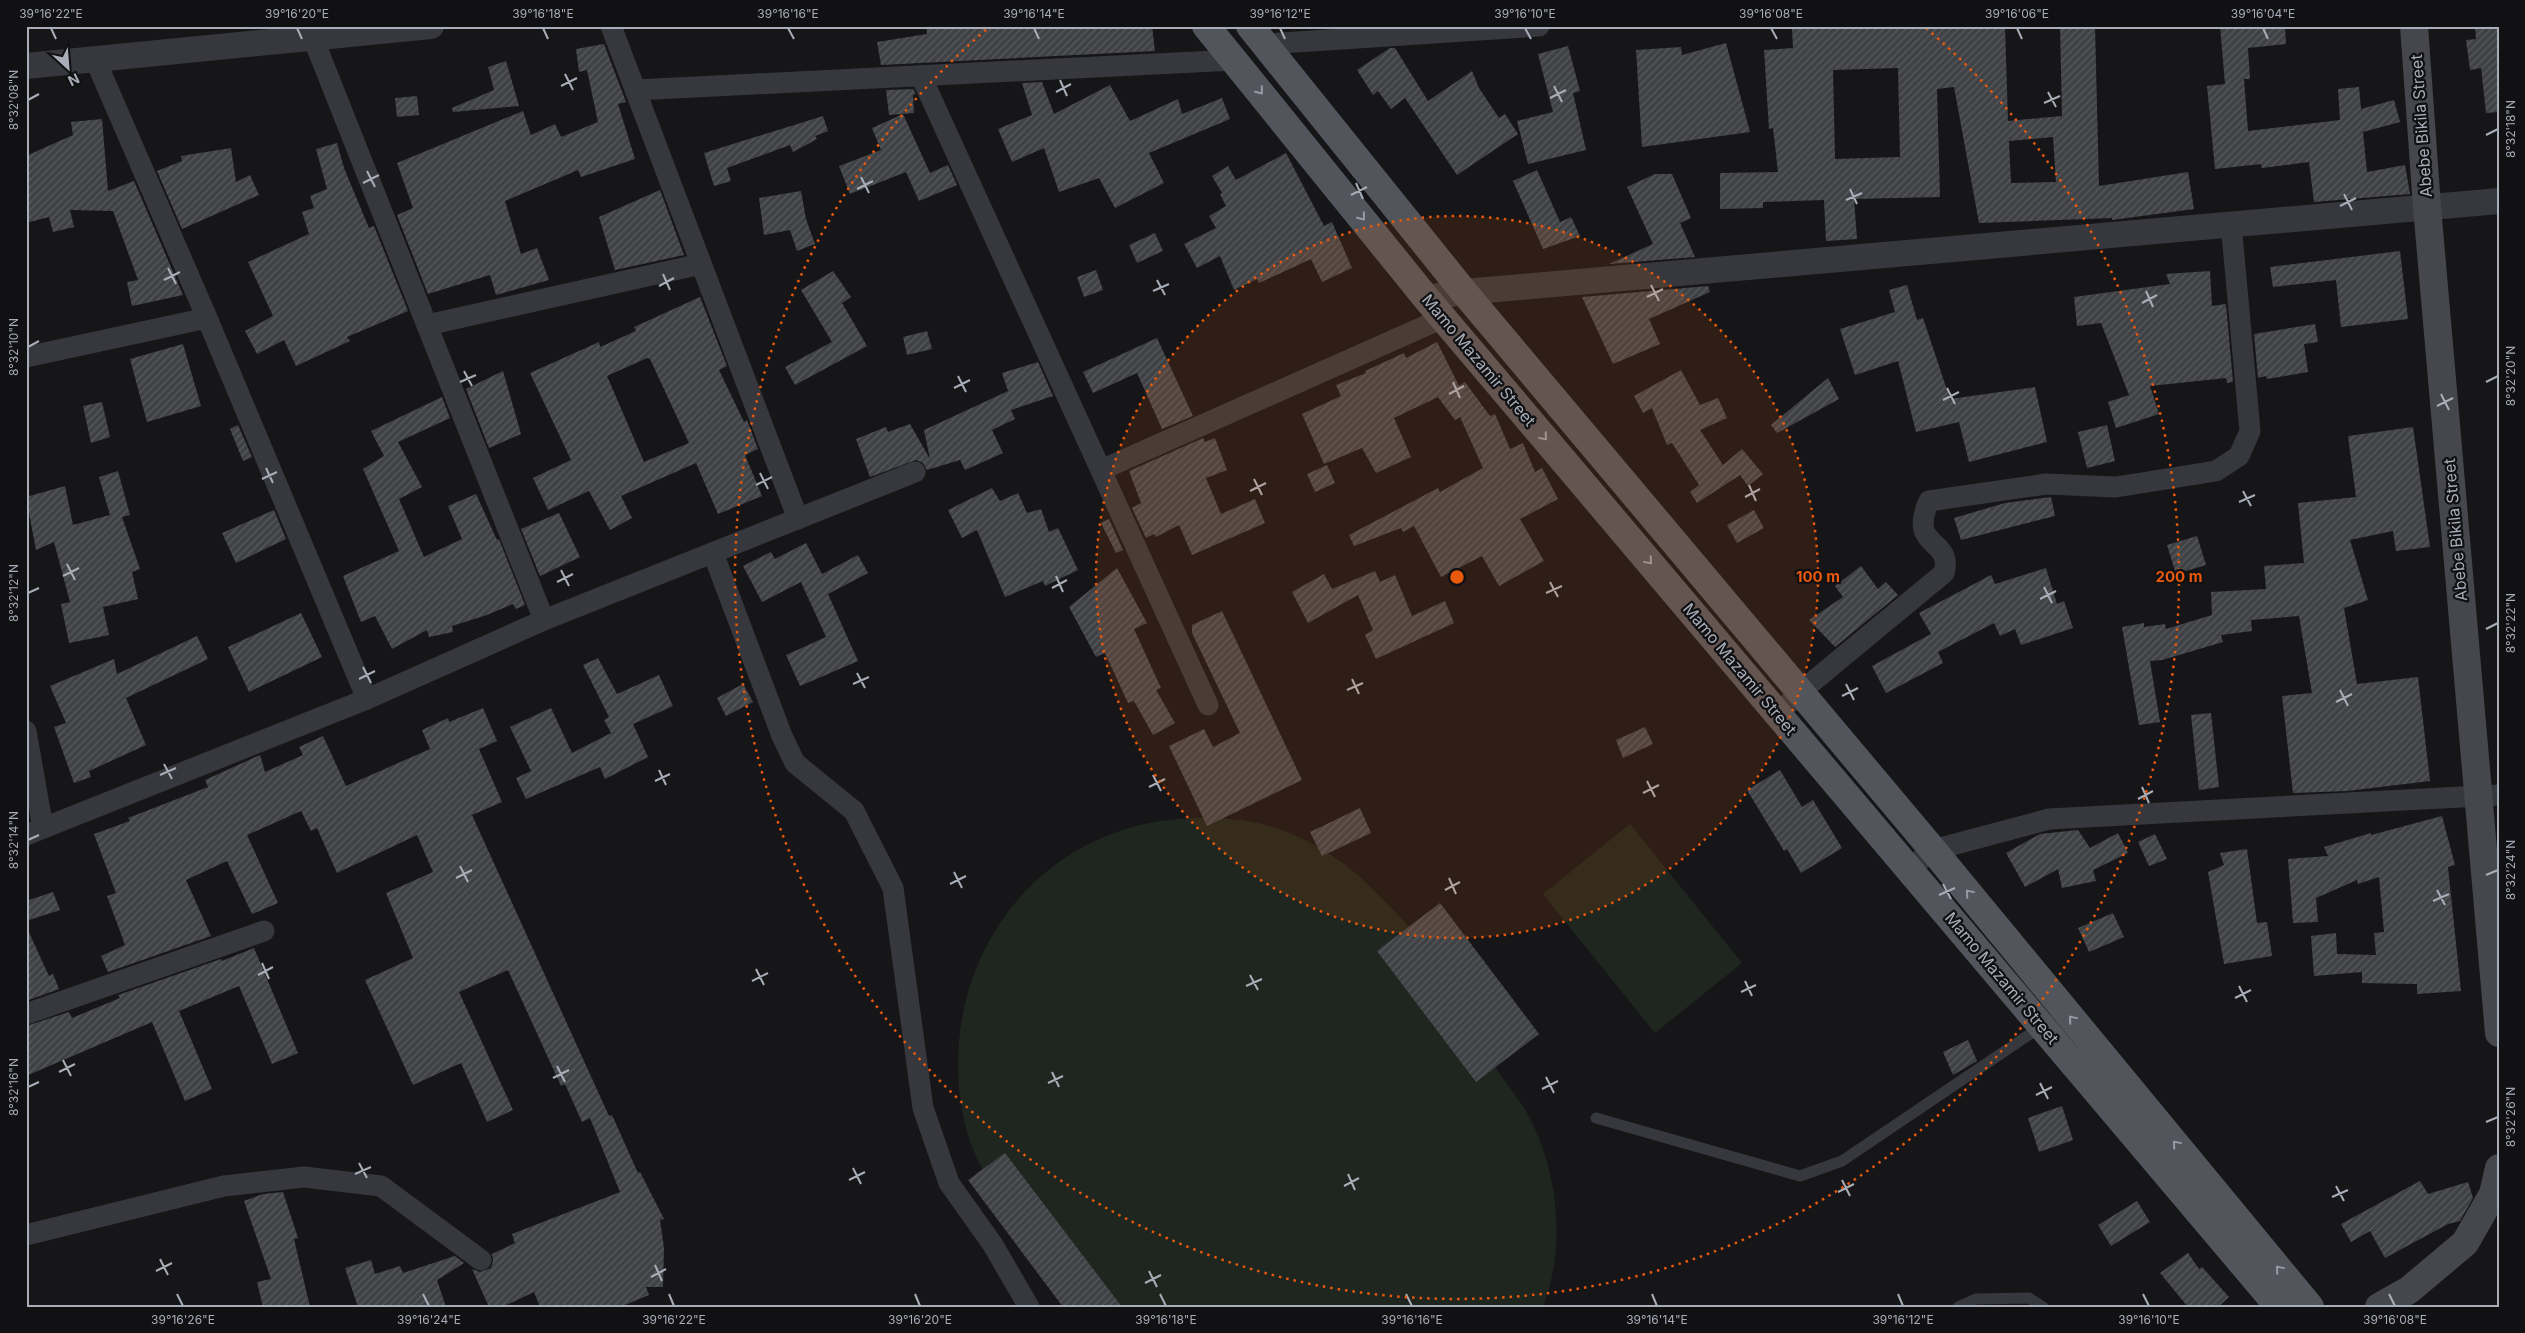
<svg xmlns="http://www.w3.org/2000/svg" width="2525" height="1333" viewBox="0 0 2525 1333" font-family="Inter,sans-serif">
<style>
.grass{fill:#1e261f}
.building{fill:url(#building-hatch);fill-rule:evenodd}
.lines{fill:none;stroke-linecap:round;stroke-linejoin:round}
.service{stroke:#37383d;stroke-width:11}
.minor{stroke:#37383d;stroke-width:21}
.tertiary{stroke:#37383d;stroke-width:26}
.secondary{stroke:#45474d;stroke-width:28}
.primary{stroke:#53555c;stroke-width:28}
.oneway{stroke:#979ba6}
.ticks{fill:none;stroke:#a8adb8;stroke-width:2}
.ring{fill:none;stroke:#e8590c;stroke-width:2.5;stroke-dasharray:2.5 5}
.labels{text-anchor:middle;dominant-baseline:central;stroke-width:4.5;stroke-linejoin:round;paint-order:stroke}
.street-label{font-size:16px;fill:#a8adb8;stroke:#111113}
.centre{fill:#e8590c;stroke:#111113;stroke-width:2.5}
.ring-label{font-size:15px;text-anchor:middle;font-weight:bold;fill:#e8590c;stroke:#111113;stroke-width:4.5;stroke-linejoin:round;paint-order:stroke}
.neatline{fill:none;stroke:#a8adb8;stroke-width:2}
.ticks-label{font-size:12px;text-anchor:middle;fill:#a8adb8}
</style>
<defs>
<pattern id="building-hatch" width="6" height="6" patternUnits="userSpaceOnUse" patternTransform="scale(1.25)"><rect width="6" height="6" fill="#404145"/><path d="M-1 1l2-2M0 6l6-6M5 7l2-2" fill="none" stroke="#595a5e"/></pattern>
</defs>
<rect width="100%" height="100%" fill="#161618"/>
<g class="grass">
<path d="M1211,817c14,2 28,2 42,5 67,14 112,55 156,105l31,-24 99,131 -44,33c10,15 22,29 31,44 32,57 41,134 17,196h-480c-19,-32 -37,-63 -56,-95 -16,-27 -33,-53 -41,-84 -32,-126 34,-262 163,-300 27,-8 54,-10 82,-11z"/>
<path d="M1630,824l112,139 -87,70 -112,-139z"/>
</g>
<g class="building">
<path d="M926,26h226l3,25 -274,14 -4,-23 50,-8z"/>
<path d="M1891,26h114l3,95 54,-5 -2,-90h35l4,160 89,-14 6,37 -82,11v-2l-133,5 -25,-136 -17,2 3,108 -86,2 3,40 -31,2 -2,-41 -61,2v6l-43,1v-36l58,-1 -5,-44 -4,1 -5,-79 29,-2 -1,-19zM1898,68l2,89 -65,2 -2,-89zM2053,137l3,45 -45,1 -2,-42z"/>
<path d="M2220,26h65l1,18 -38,4 2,31h-6l4,52 92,-11 -2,-31 21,-2 2,22 33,-9 6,22 -37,10 4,40 38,-7 5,29 -96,8 -5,-40 -47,6 -1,-4 -46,5 -8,-83 18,-2z"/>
<path d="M2475,26h24v86l-13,1 -5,-45 -11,2 -4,-30 10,-1z"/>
<path d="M1726,43l24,89 -108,15 -6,-97 45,-3 1,8z"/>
<path d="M604,44l22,58 -8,2 17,55 -54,18 -3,-7 -73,31 16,53 16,-6 12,32 -53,15 -6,-20 -62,19 -31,-79 16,-7 -16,-45 126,-52 8,24 24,-11 6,13 37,-15 -11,-52 -8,2 -3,-23z"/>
<path d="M1568,46l12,45 -7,2 13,57 -58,14 -11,-43 36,-9 -15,-58z"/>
<path d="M1390,48h5l33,53 44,-30 7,17 20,30 6,-4 13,20 -61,41 -52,-77 -14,11 -13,-18 -5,4 -16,-25z"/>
<path d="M506,61l13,45 -66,6 -1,-4 42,-18 -6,-23z"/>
<path d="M1042,82l12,32 56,-29 20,36 48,-22 4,15 40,-16 8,21 -81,34 15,30 -49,25 -16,-30 -40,14 -15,-44 -32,14 -14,-33 34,-14 -10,-32z"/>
<path d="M913,89l3,5 -3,1 1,18 -25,2 -3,-25z"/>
<path d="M417,96l2,19 -22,2 -2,-19z"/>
<path d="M903,114l27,59 18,-8 9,20 -38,16 -13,-29 -56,22 -11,-28 42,-16 -9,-22z"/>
<path d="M823,116l5,15 -13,5 2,3 -24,13 -3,-7 -63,23 4,13 -17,5 -10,-33z"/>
<path d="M102,119l6,72 26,-10 49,114 -51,11 -5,-24 11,-2 -25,-69 -43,-1 4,17 -21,5 -4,-15 -23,6v-67l47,-21 -2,-13z"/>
<path d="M337,143l7,25 25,60 5,-2 34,85 -61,26 3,4 -54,25 -12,-26 -27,14 -12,-23 28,-15 -25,-54 61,-28 -7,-22 12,-4 -4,-12 17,-7 -11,-40z"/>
<path d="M231,148l5,34 14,-7 9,20 -77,34 -25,-58 25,-10 -1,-5z"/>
<path d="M1286,153l38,73 8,-4 20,46 -30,14 -11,-23 -52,24 -2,-4 -23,11 -14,-34 -23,12 -13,-24 32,-16 -7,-12 17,-10 -6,-12 2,-1 -10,-17 16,-10 8,14z"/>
<path d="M1537,170l23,52 11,-5 9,19 -37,13 -30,-68z"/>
<path d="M1655,174h17l19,44 -11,5 15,34 -86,7 44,-20 -26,-57z"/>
<path d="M660,190l24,65 -69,15 -16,-53z"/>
<path d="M801,191l5,28 9,25 -18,7 -7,-21 -26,5 -5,-37z"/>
<path d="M1155,233l8,18 -26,12 -8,-18z"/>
<path d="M2400,251l8,68 -67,8 -5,-47 -63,7 -3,-20z"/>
<path d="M1096,270l7,20 -19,7 -7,-20z"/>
<path d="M833,271l18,26 -9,6 25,43 -72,39 -10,-18 47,-25 -31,-52z"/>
<path d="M2210,271l2,35 14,-2 7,78 -6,1 -1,-5 -76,8 9,28 -43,14 -8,-26 21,-7 -28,-72 -24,3 -3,-29 96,-13 -4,-10z"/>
<path d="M1907,285l10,35 6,-2 27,81 85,-12 12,55 -78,20 -10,-40 -43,10 -18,-71 -43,14 -15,-46 55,-17 -6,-22z"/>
<path d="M1708,286l2,6 -61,27 11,25 -47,20 -31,-67z"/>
<path d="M700,297l27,69 -8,4 25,52 3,-2 11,29 -13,6 17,41 -44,18 -22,-51 -75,33 11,22 -22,12 -21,-39 -41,19 -15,-32 38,-18 -41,-87 69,-31 1,5 36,-16 -2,-4zM647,358l3,1 39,84 -45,19 -37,-86z"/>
<path d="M2315,324l3,18 -14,2 4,28 -41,7 -1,-3 -8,2 -4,-44z"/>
<path d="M927,331l5,18 -25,6 -4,-18z"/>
<path d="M1157,338l36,78 -31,13 -25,-56 -44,20 -10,-21z"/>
<path d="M1437,342l22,44 6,-4 25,34 5,-2 15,35 13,-6 12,29 7,-4 16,31 -38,20 24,42 -45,25 -17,-30 -41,21 -27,-51 -11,6 -2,-4 -47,18 -5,-11 89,-47 2,4 43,-24 -23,-51 -5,3 -17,-23 -44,21 17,39 -35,16 -14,-25 -38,16 -22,-50 39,-18 -5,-11 30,-12 -1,-2 39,-18 2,5z"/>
<path d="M183,344l18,62 -54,16 -17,-63z"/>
<path d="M1038,362l15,34 -42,14 4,9 -23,11 11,23 -38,17 -5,-10 -33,10 -4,-7 -7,-3 -46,17 -14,-38 30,-12 2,5 22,-8 20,35 -6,-29 84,-39 -6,-18z"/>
<path d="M1681,370l19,35 18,-7 9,20 -27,12 23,35 19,-16 21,25 -15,12 -8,-11 -43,28 -7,-11 9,-7 -27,-42 -5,2 -15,-37 -9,5 -9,-17z"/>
<path d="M503,371l18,63 -32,14 -23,-59z"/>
<path d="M1828,378l11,21 -62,34 -6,-8z"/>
<path d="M442,397l8,21 -52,24 24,45 -23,12 25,58 38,-18 -14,-33 28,-12 21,46 2,-1 26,66 -9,4 -3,-5 -26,11 -35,11 1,6 -24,5 -2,-7 -35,19 -17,-33 -14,6 -18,-46 56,-25 -36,-82 21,-13 -13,-25z"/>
<path d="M102,402l8,35 -19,6 -8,-37z"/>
<path d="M238,425l14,32 -9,4 -13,-32z"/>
<path d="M2107,425l8,36 -28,7 -9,-36z"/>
<path d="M2413,427l17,120 -34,4 -3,-20 -43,9 18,60 -24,8 13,76 61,-7 12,104 -83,10 -54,2 -11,-97 30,-3 -13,-77 -48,4 1,11 -31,4 2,7 -61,18 -12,1 10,61 -21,3 -17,-98 22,-4v4l21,-3 1,5 46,-14 -1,-23 55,-3 -2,-23 40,-3 -6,-60 58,-6 -8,-61z"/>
<path d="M1203,438l2,4 10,-4 12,32 -21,8 15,36 34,-15 10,24 -73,32 -13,-30 -23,12 -2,-3 -8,4 -14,-30 9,-5 -12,-32z"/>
<path d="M1327,465l8,18 -20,9 -8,-18z"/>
<path d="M118,471l12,44 -8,2 18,52 -8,3 6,27 -35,8 6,28 -40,8 -8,-39 9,-2 -16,-60 -18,8 -10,-53 39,-11 8,39 37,-10 -11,-38z"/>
<path d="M992,488l8,13 18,-8 9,20 14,-4 8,23 9,-4 20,42 -33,16 -2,-5 -38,16 -28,-67 -15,8 -14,-28z"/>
<path d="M2051,497l4,19 -94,24 -7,-22 51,-15z"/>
<path d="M274,510l12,29 -50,24 -14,-30z"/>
<path d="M1754,510l10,18 -27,15 -10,-18z"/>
<path d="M559,513l21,44 -40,19 -19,-47z"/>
<path d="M1109,519l14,31 -7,3 -15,-30z"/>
<path d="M2197,536l9,29 -30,9 -9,-29z"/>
<path d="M806,543l16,31 36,-19 10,18 -40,21 30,67 -58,25 -14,-31 40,-18 -25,-55 -39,20 -19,-36 28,-14 4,7z"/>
<path d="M1861,566l17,23 8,-7 12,13 -63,52 -26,-27 34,-23 -8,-11z"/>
<path d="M1117,568l30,55 -13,6 27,59 -5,2 19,33 -22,12 -19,-34 -6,2 -23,-50 -9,4 -27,-50z"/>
<path d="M2046,568l11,36 7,-3 9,27 -52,17 -6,-16 -15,7 -6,-13 -56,29 5,11 -57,30 -14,-27 59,-32 -12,-21 72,-38 4,9z"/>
<path d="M1375,571l5,11 15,-7 17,41 33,-15 9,22 -78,36 -11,-24 8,-5 -15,-35 -50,28 -16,-31 32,-18 8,15z"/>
<path d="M1222,611l80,169 -95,46 -38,-80 35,-17 9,18 27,-14 -48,-100v-8z"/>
<path d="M301,613l21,44 -73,35 -21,-45z"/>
<path d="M197,636l11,23 -82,39 20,47 -57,26 2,6 -17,6 -20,-56 12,-4 -16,-37 64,-27 3,15z"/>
<path d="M598,658l19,36 42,-19 14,31 -40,18 15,33 -43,22 -5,-12 -74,32 -10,-21 15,-7 -21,-44 41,-19 21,45 39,-20 -7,-13 5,-3 -26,-52z"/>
<path d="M743,684l10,18 -27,14 -9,-18z"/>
<path d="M483,708l14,33 -18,8 23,53 -30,13 137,301 3,-1 26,58 2,-1 24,47 -4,1 4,28 -1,39h-17l3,8 -29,12h-80l-6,-15 -32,15h-13l-17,-38 8,3 11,-4 2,-7 -1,-7 23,-11 -3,-9 108,-42 -30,-74 -8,4 -17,-38 -4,2 -53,-116 -49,22 54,118 -26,12 -26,-59 -48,22 -48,-105 48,-22 -27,-65 47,-21 -16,-37 -80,38 -20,-45 -6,3 -10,-20 -54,24 31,68 -26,11 -25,-53 -41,19 25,56 -103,36 -7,-16 24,-11 -18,-49 9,-3 -22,-59 36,-13 -2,-3 80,-31 -3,-7 55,-25 5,17 38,-17 -4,-8 24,-11 23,50 84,-37 -8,-19 26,-12 1,4z"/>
<path d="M2211,713l8,74 -20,3 -8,-75z"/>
<path d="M1645,727l8,17 -30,14 -7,-18z"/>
<path d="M1780,770l22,37 11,-7 29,48 -41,25 -14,-24 -3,2 -37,-61z"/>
<path d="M1360,808l11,25 -49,23 -12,-24z"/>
<path d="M2442,816l13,49 -7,2 13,124 -44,3v-10l-55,-1v-11l-48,4 -3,-40 25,-3 1,21 39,1 -2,-22 10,-1 -5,-55 -21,7 -1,-4 -41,18 2,24 -25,1 -5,-64 40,-3 -4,-9 47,-14v2z"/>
<path d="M2078,830l12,18 28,-15 10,20 -35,17 3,11 -34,7 -4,-19 -33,18 -19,-34 34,-19z"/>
<path d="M2155,834l12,25 -18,7 -11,-24z"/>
<path d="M2247,849l10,74 10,-1 5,34 -48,8 -16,-92 16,-7 -4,-12z"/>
<path d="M53,892l7,18 -34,11v-20z"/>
<path d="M1440,903l99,131 -63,48 -99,-131z"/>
<path d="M2113,913l11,24 -35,15 -11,-24z"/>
<path d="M26,926l23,50 4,-2 6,15 -33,12z"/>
<path d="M254,948l44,105 -26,11 -33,-78 -60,25 33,78 -27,12 -33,-79 -126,54v-50l43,-14 3,6 48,-20 -2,-3 103,-36 1,2z"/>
<path d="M1968,1040l9,21 -24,14 -10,-23z"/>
<path d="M2062,1106l11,34 -34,12 -11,-34z"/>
<path d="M1005,1153l117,154h-59l-95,-127z"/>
<path d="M2420,1181l8,13 40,-12 5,16 -13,23 -12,3 -63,34 -15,-27 -19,11 -10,-18z"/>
<path d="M283,1192l15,46 -4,1 16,68h-47l-6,-25 14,-3 -27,-78 19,-7z"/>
<path d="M2137,1201l13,21 -39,24 -13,-21z"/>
<path d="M2188,1253l11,16 3,-2 27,30 -11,10h-30l-28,-34z"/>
<path d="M455,1256l9,7 -27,17 9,27h-88l-13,-39 26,-8 4,14 25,-8 3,7z"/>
</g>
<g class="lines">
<g class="service">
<path d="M1596,1118l204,58 42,-15 200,-135"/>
<path d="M1958,1307l18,-8 53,-1 14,9"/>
</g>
<g class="minor">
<path d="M611,26l187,493"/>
<path d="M313,38l231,582"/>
<path d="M1265,44l274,-18"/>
<path d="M95,59l112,259 160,381"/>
<path d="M921,76l287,629"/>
<path d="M635,90l600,-30"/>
<path d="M427,325l274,-61"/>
<path d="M26,357l181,-39"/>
<path d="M1101,470l342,-152"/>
<path d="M713,553l69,183 13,27 59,48 39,77 30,220 26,75 44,62 36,62"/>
<path d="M1778,714l21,-21 145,-120c10,-36 -37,-23 -15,-72l117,-17 70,3 100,-16 23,-15 11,-25 -19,-208"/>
<path d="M26,731l17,97"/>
<path d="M26,835l341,-136 177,-79 371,-148"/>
<path d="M1909,869l24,-19 116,-31 450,-24"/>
<path d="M26,1014l238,-83"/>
<path d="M26,1235l198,-49 80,-9 77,9 100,74"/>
</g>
<g class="tertiary">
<path d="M26,66l405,-40"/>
<path d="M1426,298l38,-6 1035,-91"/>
</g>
<g class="secondary">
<path d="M2414,26l13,181 72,826"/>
<path d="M2379,1307l30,-17 56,-47 28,-49 6,-26"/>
</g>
<g class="primary">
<path d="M1206,26l220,272 853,1009"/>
<path d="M1250,26l214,266 469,558 377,457"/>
</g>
</g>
<defs><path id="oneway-chevron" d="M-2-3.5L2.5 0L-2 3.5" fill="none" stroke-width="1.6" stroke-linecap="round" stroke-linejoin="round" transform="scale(1.25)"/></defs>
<g class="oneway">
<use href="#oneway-chevron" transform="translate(1260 91) rotate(51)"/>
<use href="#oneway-chevron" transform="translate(1362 217) rotate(51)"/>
<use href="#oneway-chevron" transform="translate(1544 437) rotate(50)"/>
<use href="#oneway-chevron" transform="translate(1649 561) rotate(50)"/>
<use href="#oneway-chevron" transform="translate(1969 893) rotate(-130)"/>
<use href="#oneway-chevron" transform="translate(2072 1019) rotate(-130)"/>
<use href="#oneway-chevron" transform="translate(2176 1144) rotate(-130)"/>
<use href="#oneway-chevron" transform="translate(2279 1269) rotate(-130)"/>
</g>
<path class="ticks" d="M51,28l5,11M297,28l5,11M543,28l5,11M788,28l6,11M1034,28l5,11M1280,28l5,11M1525,28l6,11M1771,28l6,11M2017,28l5,11M2263,28l5,11M565,74l8,16M1060,80l7,16M561,86l16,-8M1554,86l8,16M1056,92l15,-8M2048,92l8,15M1550,98l16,-8M28,100l11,-6M2044,103l16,-7M2486,135l12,-6M367,171l8,16M861,177l8,16M363,183l16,-8M1356,183l7,16M857,189l16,-8M1850,189l7,15M2344,194l8,16M1351,195l16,-8M1846,200l16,-7M2340,206l16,-8M168,268l8,16M663,274l7,16M164,280l16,-8M1157,280l8,15M1651,285l8,16M659,286l15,-8M1153,291l16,-7M2146,291l7,16M1647,297l16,-8M2142,303l15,-8M28,347l11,-6M464,371l8,15M958,376l8,16M460,382l16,-7M1453,382l7,16M2486,382l12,-6M954,388l16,-8M1947,388l8,16M1449,394l15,-8M2441,394l8,16M1943,400l16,-8M2437,406l16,-8M266,468l7,15M760,473l8,16M262,479l15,-7M1254,479l8,16M756,485l16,-8M1749,485l7,16M1250,491l16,-8M2243,491l8,15M1745,497l15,-8M2239,502l16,-7M67,564l8,16M561,570l8,16M63,576l16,-8M1056,576l7,16M557,582l16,-8M1550,582l8,15M2044,587l8,16M1052,588l15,-8M28,593l11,-5M1546,593l16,-7M2040,599l16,-8M2486,629l12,-6M363,667l8,16M857,673l8,15M359,679l16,-8M1352,679l7,15M853,684l16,-7M1846,684l8,16M1347,690l16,-7M2340,690l8,16M1842,696l16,-8M2336,702l16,-8M164,764l8,15M659,770l7,15M160,775l16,-7M1153,775l8,16M655,781l15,-7M1647,781l8,16M1149,787l16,-8M2142,787l7,16M1643,793l16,-8M2138,799l15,-8M28,840l11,-5M460,866l8,16M954,872l8,16M2486,875l12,-5M456,878l16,-8M1449,878l7,16M950,884l16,-8M1943,884l8,15M1445,890l15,-8M2437,890l8,15M1939,895l16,-7M2433,901l16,-7M262,963l7,16M756,969l8,16M258,975l15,-8M1250,975l8,15M752,981l16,-8M1745,981l7,15M1246,986l16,-7M2239,986l8,16M1741,992l15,-7M2235,998l16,-8M63,1060l8,16M557,1066l8,16M59,1072l16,-8M1052,1072l7,15M1546,1077l8,16M553,1078l16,-8M1048,1083l15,-7M2040,1083l8,16M28,1087l11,-5M1542,1089l16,-8M2036,1095l16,-8M2486,1122l12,-5M359,1163l8,15M853,1168l8,16M355,1174l16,-7M1348,1174l7,16M849,1180l16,-8M1842,1180l8,16M1344,1186l15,-8M2336,1186l8,15M1838,1192l16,-8M2332,1197l16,-7M160,1259l8,16M655,1265l7,16M156,1271l16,-8M1149,1271l8,16M651,1277l15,-8M1145,1283l16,-8M177,1294l6,12M423,1294l6,12M669,1294l5,12M915,1294l5,12M1160,1294l6,12M1406,1294l6,12M1652,1294l5,12M1898,1294l5,12M2143,1294l6,12M2389,1294l6,12"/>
<circle cx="1457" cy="577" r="361" fill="#e8590c" fill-opacity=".12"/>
<g class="ring">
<circle cx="1457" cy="577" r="361"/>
<path d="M1926 28A722 722 0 1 1 988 28"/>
</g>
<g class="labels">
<g class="street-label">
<text transform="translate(2421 126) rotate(-94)">Abebe Bikila Street</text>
<text transform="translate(1479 360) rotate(50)">Mamo Mazamir Street</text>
<text transform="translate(2455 530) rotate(-95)">Abebe Bikila Street</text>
<text transform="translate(1740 669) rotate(50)">Mamo Mazamir Street</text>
<text transform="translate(2002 978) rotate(50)">Mamo Mazamir Street</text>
</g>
</g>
<circle cx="1457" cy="577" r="8" class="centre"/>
<g class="ring-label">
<text x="1818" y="582">100 m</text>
<text x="2179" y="582">200 m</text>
</g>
<rect width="2525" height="1333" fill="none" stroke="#111113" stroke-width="55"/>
<g transform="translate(68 68) rotate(154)" stroke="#111113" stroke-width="4" paint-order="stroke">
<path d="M0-4L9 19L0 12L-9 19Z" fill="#a8adb8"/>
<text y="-8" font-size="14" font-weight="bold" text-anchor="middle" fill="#a8adb8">N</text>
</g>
<rect x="28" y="28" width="2470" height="1278" class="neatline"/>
<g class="ticks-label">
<text x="51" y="18">39°16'22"E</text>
<text x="297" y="18">39°16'20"E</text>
<text x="543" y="18">39°16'18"E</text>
<text x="788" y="18">39°16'16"E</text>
<text x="1034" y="18">39°16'14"E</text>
<text x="1280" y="18">39°16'12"E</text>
<text x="1525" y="18">39°16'10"E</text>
<text x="1771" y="18">39°16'08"E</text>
<text x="2017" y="18">39°16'06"E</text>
<text x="2263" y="18">39°16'04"E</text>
<text transform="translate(14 100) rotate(-90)" y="4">8°32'08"N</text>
<text transform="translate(2511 129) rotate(-90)" y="4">8°32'18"N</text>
<text transform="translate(14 347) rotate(-90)" y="4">8°32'10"N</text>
<text transform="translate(2511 376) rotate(-90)" y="4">8°32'20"N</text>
<text transform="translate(14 593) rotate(-90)" y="4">8°32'12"N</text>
<text transform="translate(2511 623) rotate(-90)" y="4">8°32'22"N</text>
<text transform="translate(14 840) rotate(-90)" y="4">8°32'14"N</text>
<text transform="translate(2511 870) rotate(-90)" y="4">8°32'24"N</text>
<text transform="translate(14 1087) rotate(-90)" y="4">8°32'16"N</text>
<text transform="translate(2511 1117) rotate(-90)" y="4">8°32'26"N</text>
<text x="183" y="1324">39°16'26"E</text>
<text x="429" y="1324">39°16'24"E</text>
<text x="674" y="1324">39°16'22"E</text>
<text x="920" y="1324">39°16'20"E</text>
<text x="1166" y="1324">39°16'18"E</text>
<text x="1412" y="1324">39°16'16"E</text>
<text x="1657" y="1324">39°16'14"E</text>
<text x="1903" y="1324">39°16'12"E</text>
<text x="2149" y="1324">39°16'10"E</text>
<text x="2395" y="1324">39°16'08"E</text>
</g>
</svg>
